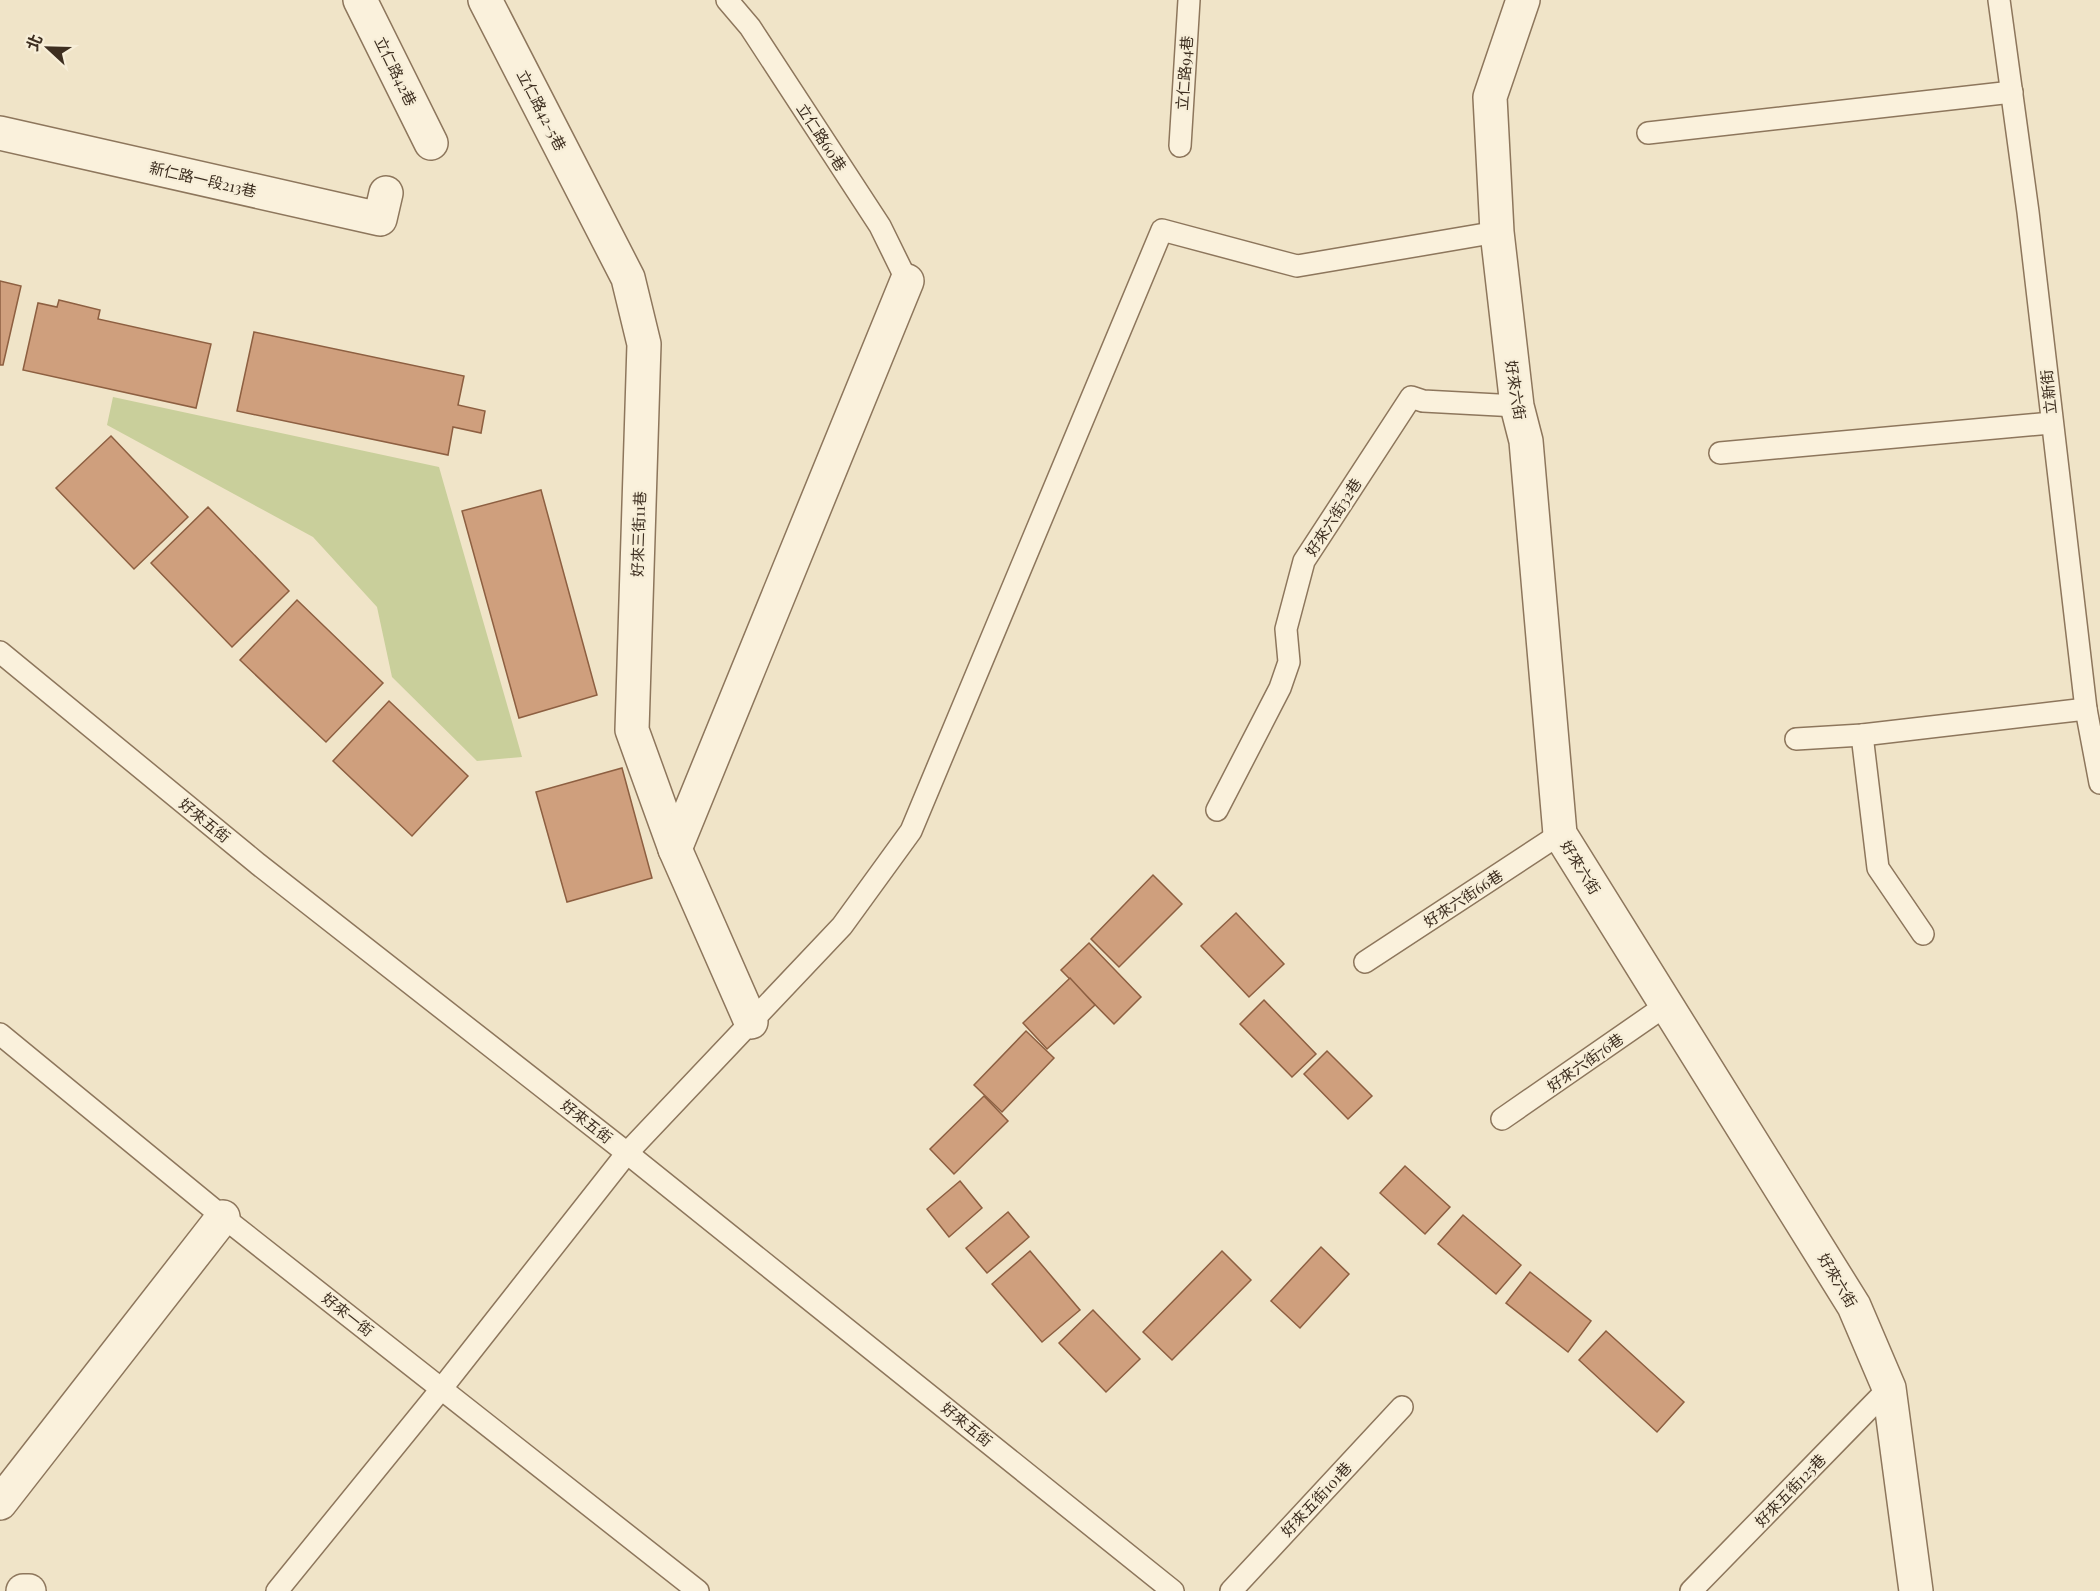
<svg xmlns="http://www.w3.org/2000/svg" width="2100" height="1591" viewBox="0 0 2100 1591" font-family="'Playfair Display','Noto Sans TC',serif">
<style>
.green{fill:#c9cf9b}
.building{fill:#cf9f7d;stroke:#8d5f41;stroke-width:1.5}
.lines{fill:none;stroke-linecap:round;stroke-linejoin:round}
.lane-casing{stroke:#8d765c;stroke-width:24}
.street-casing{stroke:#8d765c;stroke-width:36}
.lane{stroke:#faf1dc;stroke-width:21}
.street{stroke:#faf1dc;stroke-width:33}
.labels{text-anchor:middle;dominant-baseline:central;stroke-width:4.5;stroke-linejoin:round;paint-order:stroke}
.street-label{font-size:15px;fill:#3d2e20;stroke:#f7eed8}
</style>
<rect width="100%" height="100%" fill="#f0e4c8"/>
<path class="green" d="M113,397l326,70 83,290 -45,4 -85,-84 -15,-70 -64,-70 -206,-112z"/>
<g class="building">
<path d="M0,281l21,5 -18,79h-3z"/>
<path d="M59,300l41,10 -2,9 113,25 -15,64 -173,-38 15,-67 19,4z"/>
<path d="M254,332l210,44 -6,29 27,6 -4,22 -28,-6 -5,28 -211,-44z"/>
<path d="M111,436l77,81 -54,52 -78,-81z"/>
<path d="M541,490l56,205 -78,23 -57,-207z"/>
<path d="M208,507l81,84 -57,56 -81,-84z"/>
<path d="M297,600l86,83 -57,59 -86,-82z"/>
<path d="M389,701l79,75 -56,60 -79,-75z"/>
<path d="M622,768l30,110 -85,24 -31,-110z"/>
<path d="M1153,875l29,29 -63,63 -28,-28z"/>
<path d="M1236,913l48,51 -35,33 -48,-51z"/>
<path d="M1089,943l52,54 -27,27 -53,-54z"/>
<path d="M1070,978l25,27 -48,44 -24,-26z"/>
<path d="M1264,1000l52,54 -24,23 -52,-53z"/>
<path d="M1026,1031l28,27 -52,54 -28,-27z"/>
<path d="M1327,1051l45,45 -24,23 -44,-45z"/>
<path d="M984,1096l24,25 -54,53 -24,-25z"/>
<path d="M1405,1166l45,41 -25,27 -45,-41z"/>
<path d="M960,1181l22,27 -33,29 -22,-28z"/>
<path d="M1008,1212l21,25 -42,36 -21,-25z"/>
<path d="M1463,1215l58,50 -25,29 -58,-50z"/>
<path d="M1321,1247l28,27 -49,54 -29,-27z"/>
<path d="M1030,1251l50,59 -38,32 -50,-58z"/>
<path d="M1222,1251l29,29 -79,80 -29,-28z"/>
<path d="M1530,1272l61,49 -23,31 -62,-49z"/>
<path d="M1093,1310l47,49 -34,33 -47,-49z"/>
<path d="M1606,1331l78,71 -27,30 -78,-72z"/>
</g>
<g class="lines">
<defs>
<g id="lane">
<path d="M727,0l23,27 130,199 27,55"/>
<path d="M1999,0l29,212 58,497 14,74"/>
<path d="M1648,133l364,-41"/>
<path d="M1180,146l9,-146"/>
<path d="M1720,453l331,-30"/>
<path d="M0,652l258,212 369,289 546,438"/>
<path d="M1862,735l16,133 45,66"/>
<path d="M1796,739l66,-4 224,-26"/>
<path d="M1217,810l63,-122 9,-26 -3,-33 18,-68 107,-164 12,4 94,5"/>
<path d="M1365,962l195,-128"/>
<path d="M0,1034l223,183 475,374"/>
<path d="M1502,1119l166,-115"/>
<path d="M277,1591l165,-203 185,-235 215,-227 69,-95 251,-601 135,36 200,-34"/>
<path d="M1231,1591l171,-184"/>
<path d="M1691,1591l198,-203"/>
</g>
<g id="street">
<path d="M360,0l71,143"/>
<path d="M485,0l143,278 16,66 -12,386 43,119 76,173"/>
<path d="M1523,0l-33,97 7,135 20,174 9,35 34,393 294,472 35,82 27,203"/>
<path d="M0,133l380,86 6,-26"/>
<path d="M675,849l232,-568"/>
<path d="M0,1503l223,-286"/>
<path d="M23,1591h6"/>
</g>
</defs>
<use href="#lane" class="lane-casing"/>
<use href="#street" class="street-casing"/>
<use href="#lane" class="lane"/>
<use href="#street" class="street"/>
</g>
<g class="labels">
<g class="street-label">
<text transform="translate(396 71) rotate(64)">立仁路42巷</text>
<text transform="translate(1184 73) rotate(-86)">立仁路94巷</text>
<text transform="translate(542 110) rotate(63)">立仁路42-5巷</text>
<text transform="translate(822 137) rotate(57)">立仁路60巷</text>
<text transform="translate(203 179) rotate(13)">新仁路一段213巷</text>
<text transform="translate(1516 390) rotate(81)">好來六街</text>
<text transform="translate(2048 392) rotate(-96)">立新街</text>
<text transform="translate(1333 517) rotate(-57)">好來六街32巷</text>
<text transform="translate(638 534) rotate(-88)">好來三街11巷</text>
<text transform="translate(205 820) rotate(39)">好來五街</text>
<text transform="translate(1581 867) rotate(58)">好來六街</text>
<text transform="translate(1463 898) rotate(-33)">好來六街66巷</text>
<text transform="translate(1585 1062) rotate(-35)">好來六街76巷</text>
<text transform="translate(587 1121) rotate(38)">好來五街</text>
<text transform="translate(1838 1280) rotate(59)">好來六街</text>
<text transform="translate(348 1314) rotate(38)">好來一街</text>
<text transform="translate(967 1424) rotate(39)">好來五街</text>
<text transform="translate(1790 1490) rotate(-46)">好來五街125巷</text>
<text transform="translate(1316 1499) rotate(-47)">好來五街101巷</text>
</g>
</g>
<g transform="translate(48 48) rotate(292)" stroke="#f7eed8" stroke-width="4.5" paint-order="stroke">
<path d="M0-4.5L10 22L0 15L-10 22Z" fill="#3d2e20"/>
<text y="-9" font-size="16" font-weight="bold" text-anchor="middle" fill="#3d2e20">北</text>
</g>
</svg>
